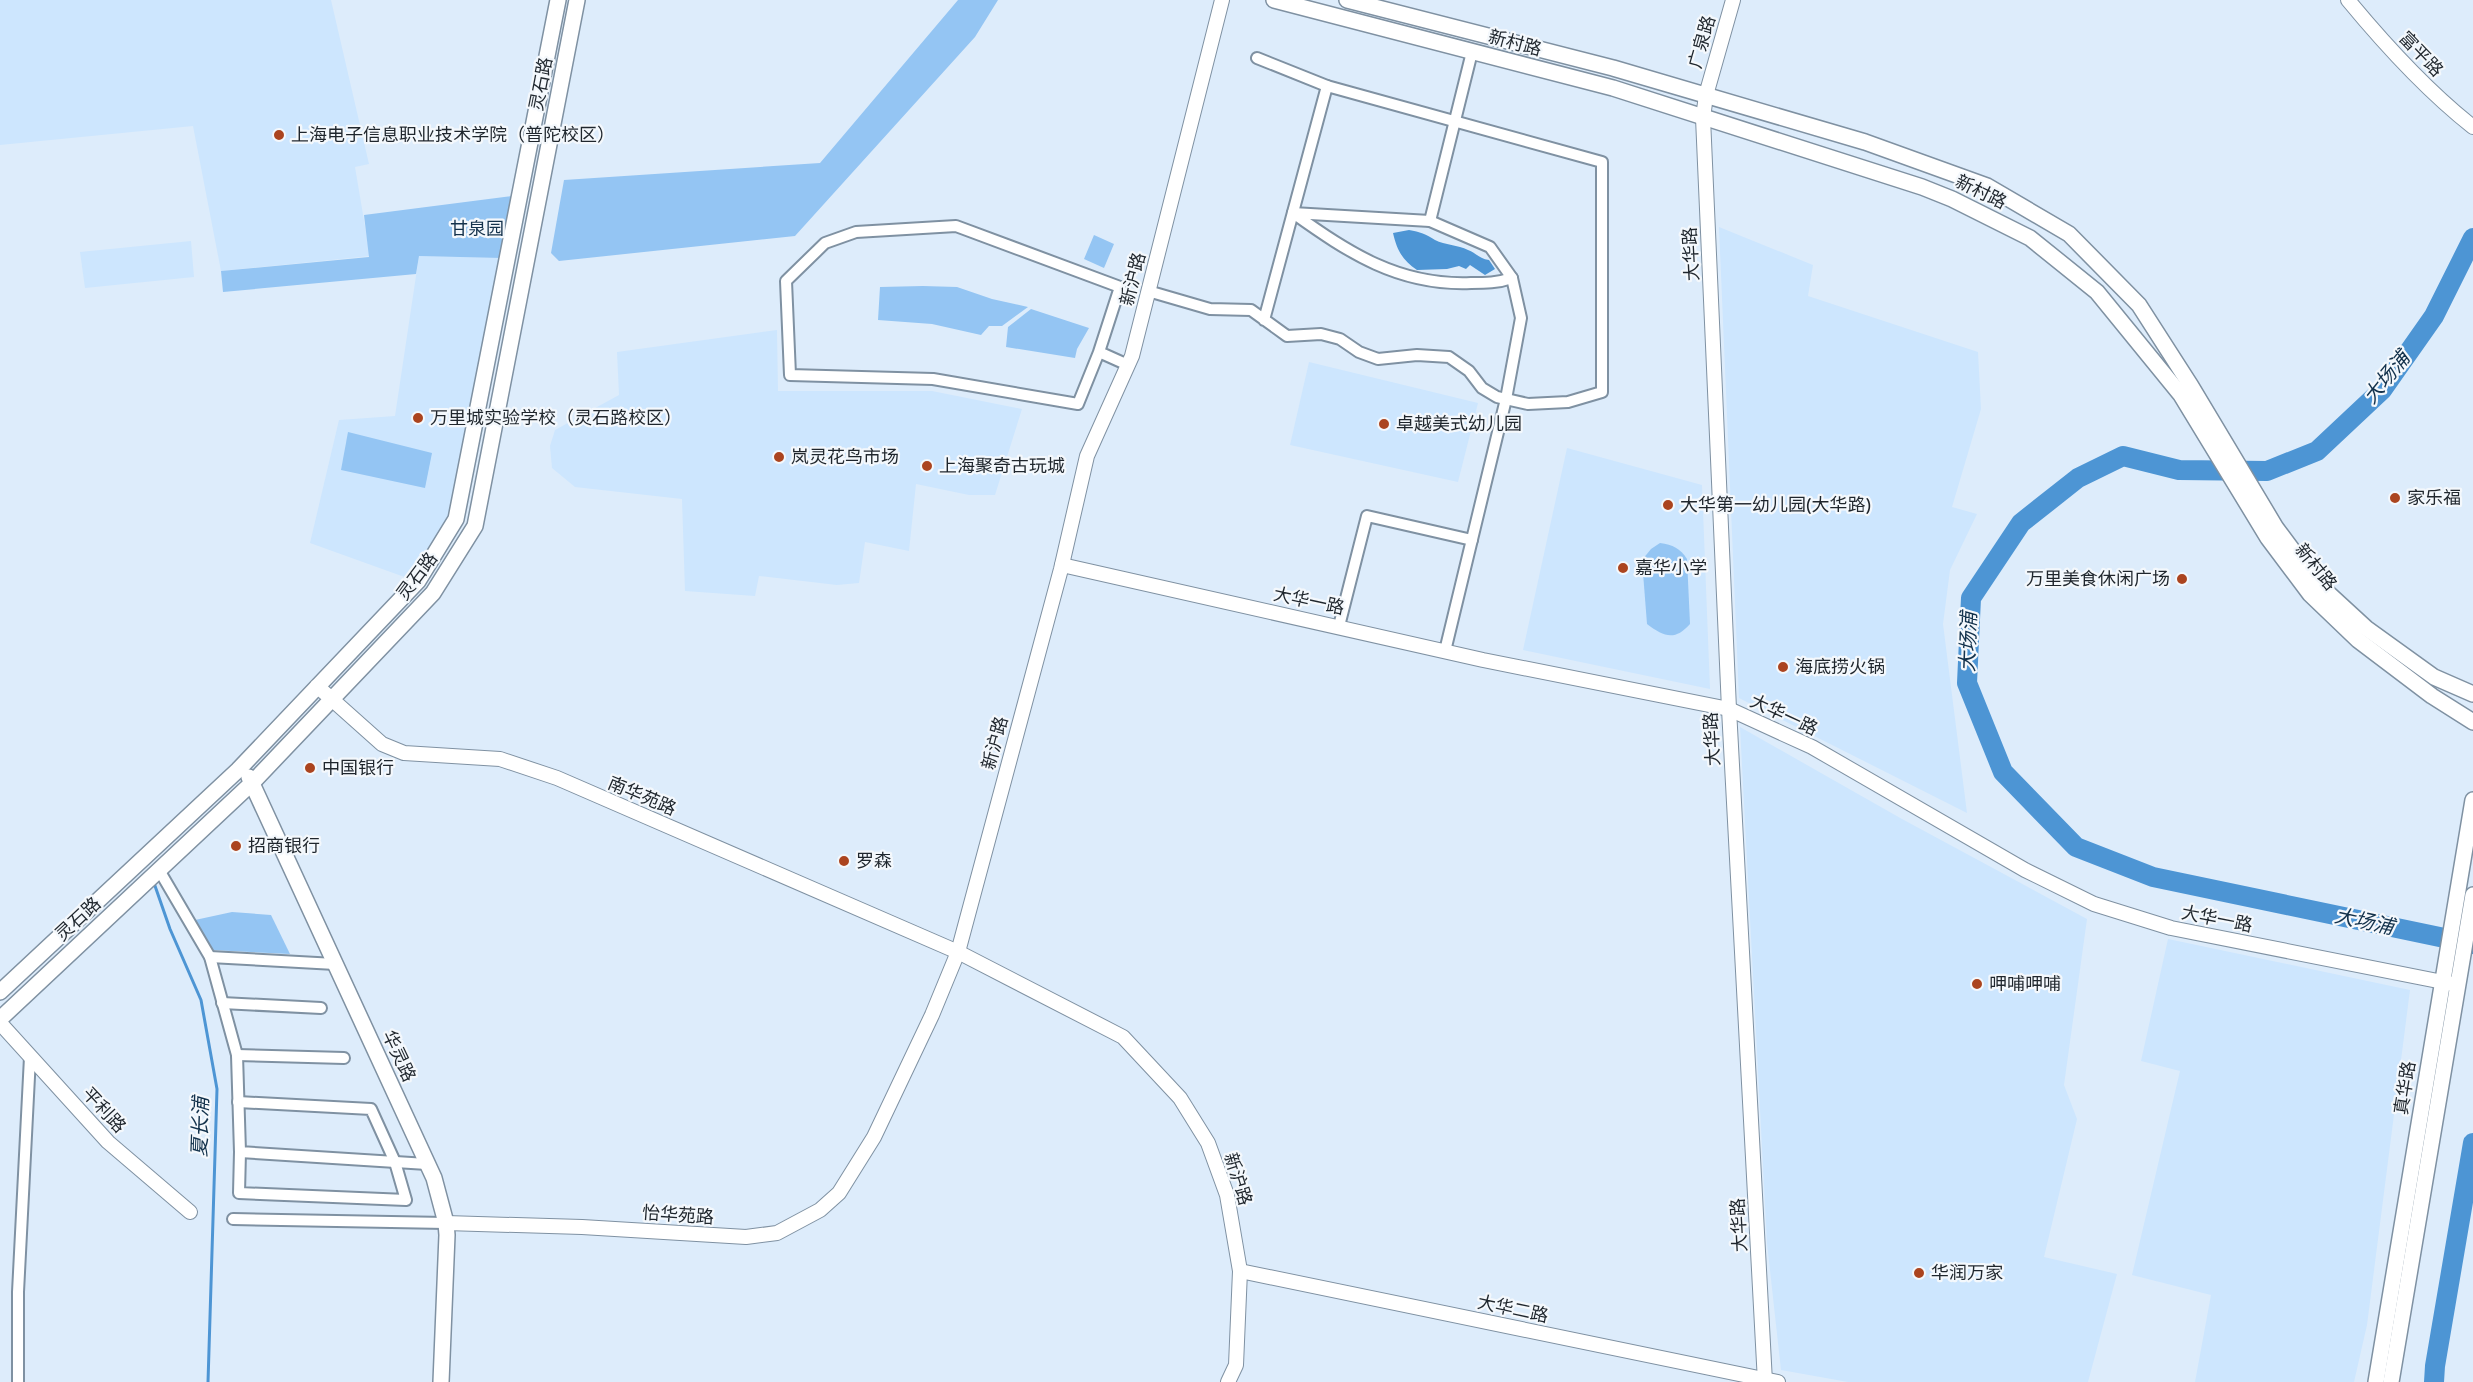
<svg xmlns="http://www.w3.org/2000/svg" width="2473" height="1382" viewBox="0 0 2473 1382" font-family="'Varela Round','Noto Sans SC',sans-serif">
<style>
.built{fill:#cde6fe}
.green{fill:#94c5f3}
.water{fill:#4d95d4}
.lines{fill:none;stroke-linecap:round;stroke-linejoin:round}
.stream{stroke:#4d95d4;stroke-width:3}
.river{stroke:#4d95d4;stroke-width:20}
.minor-casing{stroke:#7f91a2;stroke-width:14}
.tertiary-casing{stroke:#7f91a2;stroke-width:16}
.secondary-casing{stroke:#7f91a2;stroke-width:18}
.minor{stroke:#fff;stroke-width:10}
.tertiary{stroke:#fff;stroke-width:14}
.secondary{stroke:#fff;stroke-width:15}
.poi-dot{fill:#ab441f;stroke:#f4f8fc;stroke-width:2}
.labels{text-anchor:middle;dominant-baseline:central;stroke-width:4.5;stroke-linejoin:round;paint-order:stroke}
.street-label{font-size:18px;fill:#1f262d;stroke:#f4f8fc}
.poi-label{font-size:18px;fill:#1f262d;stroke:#f4f8fc;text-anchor:start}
.park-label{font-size:18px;fill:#14324c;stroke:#f4f8fc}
.water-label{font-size:20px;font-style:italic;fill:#13324c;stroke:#f4f8fc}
</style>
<rect width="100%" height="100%" fill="#ddecfb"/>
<g class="built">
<path d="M0,0h331l38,164 -14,3 15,89 -149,15 -28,-145 -193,19z"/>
<path d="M1719,227l94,38 -5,31 170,56 3,57 -29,98 25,7 -27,56 -7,54 24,189 -228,-115z"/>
<path d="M191,241l3,36 -109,11 -5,-36z"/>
<path d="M419,256l82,2 -52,258 -39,63 -100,-36 29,-123 56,-4z"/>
<path d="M777,330l1,61h154l90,18 -27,86h-26l-53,-11 -7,67 -44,-9 -6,41 -22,2 -78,-9 -4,20 -70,-5 -3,-92 -107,-12 -23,-19 -2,-22 5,-16 64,-35 -2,-43z"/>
<path d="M1309,362l169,41 -20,79 -168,-37z"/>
<path d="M1567,448l135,37 8,204 -187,-39z"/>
<path d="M1740,727l162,92 185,100 -23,166 13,34 -33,138 73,17 -29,108h-240l-67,-12 -14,-127z"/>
<path d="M2168,939l242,51 -43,335 -13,57h-159l16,-87 -79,-20 48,-204 -39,-10z"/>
</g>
<g class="green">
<path d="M958,0h40l-23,37 -180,199 -236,25 -8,-8 13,-73 256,-17z"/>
<path d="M512,196l-11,62 -82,-2 -3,18 -193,18 -2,-21 148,-14 -5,-42z"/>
<path d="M1094,235l20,9 -10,24 -20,-9z"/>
<path d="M923,286l34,1 35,12 36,8 -26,19h-13l-8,9 -49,-11 -54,-4 2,-33z"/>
<path d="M1031,309l58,19 -12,21 -2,9 -69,-11 2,-20z"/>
<path d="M348,432l84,21 -7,35 -84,-18z"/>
<path d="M1660,543c13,2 20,5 27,16l3,65c-15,17 -26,13 -43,0l-5,-64 9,-11z"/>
<path d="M232,912l39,3 19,39 -78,-4 -17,-30z"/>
</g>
<path class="water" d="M1409,230c11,2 17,4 26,10 10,5 23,5 33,10 8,3 12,9 21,10l6,9 -10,6 -15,-10 -4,4 -7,-3 -12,3 -30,1c-15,-10 -20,-20 -24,-37z"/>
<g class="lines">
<path class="stream" d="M154,883l16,46 31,71 16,89 -9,293"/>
<g class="river">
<path d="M2473,238l-39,78 -52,74 -65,61 -50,20 -88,-1 -56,-14 -45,22 -57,45 -50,75 -4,85 36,89 73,75 77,30 320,67"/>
<path d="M2434,1382l1,-16 38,-223"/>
</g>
<defs>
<g id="minor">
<path d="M1257,58l70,28"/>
<path d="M1293,213l137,8 60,26 22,31 9,40 -15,81 -61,252"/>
<path d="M1293,213c56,40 106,73 178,70 14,0 27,0 41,-5"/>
<path d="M1430,221l42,-169"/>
<path d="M1148,291l62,18 41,1 36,26 34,-2 19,5 19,13 19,7 39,-4 32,2 20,14 13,17 15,9 31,7 40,-2 34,-10v-230l-275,-76 -63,234"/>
<path d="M1099,352l-21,52 -145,-25 -143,-4 -4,-94 39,-38 31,-11 100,-6 164,61 -21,65 29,13"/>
<path d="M1339,626l28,-110 105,24"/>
<path d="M159,870l51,87 27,98 3,97 187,12"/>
<path d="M210,957l125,7"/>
<path d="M222,1003l99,5"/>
<path d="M237,1055l107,3"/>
<path d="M238,1102l133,7 24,53 11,38 -167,-7 1,-41"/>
<path d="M233,1219l213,4"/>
<path d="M18,1382v-90l12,-235"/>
</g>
<g id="tertiary">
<path d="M1733,0l-27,95 -3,23 26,591 36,673"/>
<path d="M2348,0c38,46 78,90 125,127"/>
<path d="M1062,565l421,95 246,49 83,38 213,123 69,34 77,24 282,56"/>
<path d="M317,686l65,58 22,9 96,6 57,19 401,174 165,85 57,61 28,45 19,52 13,76 -4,94 -8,17"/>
<path d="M0,1023l108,119 82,70"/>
<path d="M446,1223l136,4 164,10 31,-4 43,-23 19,-17 35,-56 58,-122 26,-63 103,-383 26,-113 45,-100 90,-356"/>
<path d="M1240,1271l538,111"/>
</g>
<g id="secondary">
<path d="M1274,0l339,88 309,99 30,12 78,39 67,54 84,103 87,143 42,56 48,46 74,56 41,26"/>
<path d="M1347,0l266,68 252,74 122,44 82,48 70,71 52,81 85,142 41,55 49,45 68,49 39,17"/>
<path d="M249,777l185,401 12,45 1,12 -6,147"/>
<path d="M0,992l238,-222 180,-189 38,-62 102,-519"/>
<path d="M0,1019l252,-236 181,-190 42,-67 102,-526"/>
<path d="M2376,1382l97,-582"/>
<path d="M2391,1382l82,-487"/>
</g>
</defs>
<use href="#minor" class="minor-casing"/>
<use href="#tertiary" class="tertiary-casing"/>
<use href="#secondary" class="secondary-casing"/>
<use href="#minor" class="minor"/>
<use href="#tertiary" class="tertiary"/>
<use href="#secondary" class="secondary"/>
</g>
<g class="poi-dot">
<circle cx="279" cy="135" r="6"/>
<circle cx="418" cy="418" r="6"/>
<circle cx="1384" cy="424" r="6"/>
<circle cx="779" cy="457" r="6"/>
<circle cx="927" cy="466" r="6"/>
<circle cx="2395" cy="498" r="6"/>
<circle cx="1668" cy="505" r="6"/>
<circle cx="1623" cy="568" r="6"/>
<circle cx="2182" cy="579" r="6"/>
<circle cx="1783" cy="667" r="6"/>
<circle cx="310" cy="768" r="6"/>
<circle cx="236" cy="846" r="6"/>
<circle cx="844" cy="861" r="6"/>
<circle cx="1977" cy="984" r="6"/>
<circle cx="1919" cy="1273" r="6"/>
</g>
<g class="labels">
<g class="street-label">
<text transform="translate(1702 42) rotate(-74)">广泉路</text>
<text transform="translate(1515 43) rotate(15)">新村路</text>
<text transform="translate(2421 54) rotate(46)">富平路</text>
<text transform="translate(541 84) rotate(-79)">灵石路</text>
<text transform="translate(1981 192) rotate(26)">新村路</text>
<text transform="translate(1691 254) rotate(-93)">大华路</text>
<text transform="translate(1133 279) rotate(-76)">新沪路</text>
<text transform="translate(2316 567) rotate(51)">新村路</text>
<text transform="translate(417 576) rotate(-53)">灵石路</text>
<text transform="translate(1309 601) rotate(12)">大华一路</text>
<text transform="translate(1784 715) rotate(25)">大华一路</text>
<text transform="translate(1712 739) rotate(-93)">大华路</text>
<text transform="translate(995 743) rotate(-75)">新沪路</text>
<text transform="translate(642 796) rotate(23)">南华苑路</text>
<text transform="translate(78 919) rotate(-43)">灵石路</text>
<text transform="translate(2217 919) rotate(11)">大华一路</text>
<text transform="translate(399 1056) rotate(65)">华灵路</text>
<text transform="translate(2405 1088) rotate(-81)">真华路</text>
<text transform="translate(104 1110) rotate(47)">平利路</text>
<text transform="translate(1238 1179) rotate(73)">新沪路</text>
<text transform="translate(678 1215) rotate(4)">怡华苑路</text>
<text transform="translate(1739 1225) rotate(-93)">大华路</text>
<text transform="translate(1513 1309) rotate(12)">大华二路</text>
</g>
<g class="poi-label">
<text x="291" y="135">上海电子信息职业技术学院（普陀校区）</text>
<text x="430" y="418">万里城实验学校（灵石路校区）</text>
<text x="1396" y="424">卓越美式幼儿园</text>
<text x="791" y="457">岚灵花鸟市场</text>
<text x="939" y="466">上海聚奇古玩城</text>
<text x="2407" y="498">家乐福</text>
<text x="1680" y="505">大华第一幼儿园(大华路)</text>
<text x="1635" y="568">嘉华小学</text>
<text x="2170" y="579" text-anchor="end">万里美食休闲广场</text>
<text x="1795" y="667">海底捞火锅</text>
<text x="322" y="768">中国银行</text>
<text x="248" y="846">招商银行</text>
<text x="856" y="861">罗森</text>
<text x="1989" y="984">呷哺呷哺</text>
<text x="1931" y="1273">华润万家</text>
</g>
<g class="park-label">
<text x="477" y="229">甘泉园</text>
</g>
<g class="water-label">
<text transform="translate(2387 378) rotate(-51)">大场浦</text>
<text transform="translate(1969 642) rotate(-88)">大场浦</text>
<text transform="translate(2364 922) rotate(12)">大场浦</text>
<text transform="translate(201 1127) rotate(-88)">夏长浦</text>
</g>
</g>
</svg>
